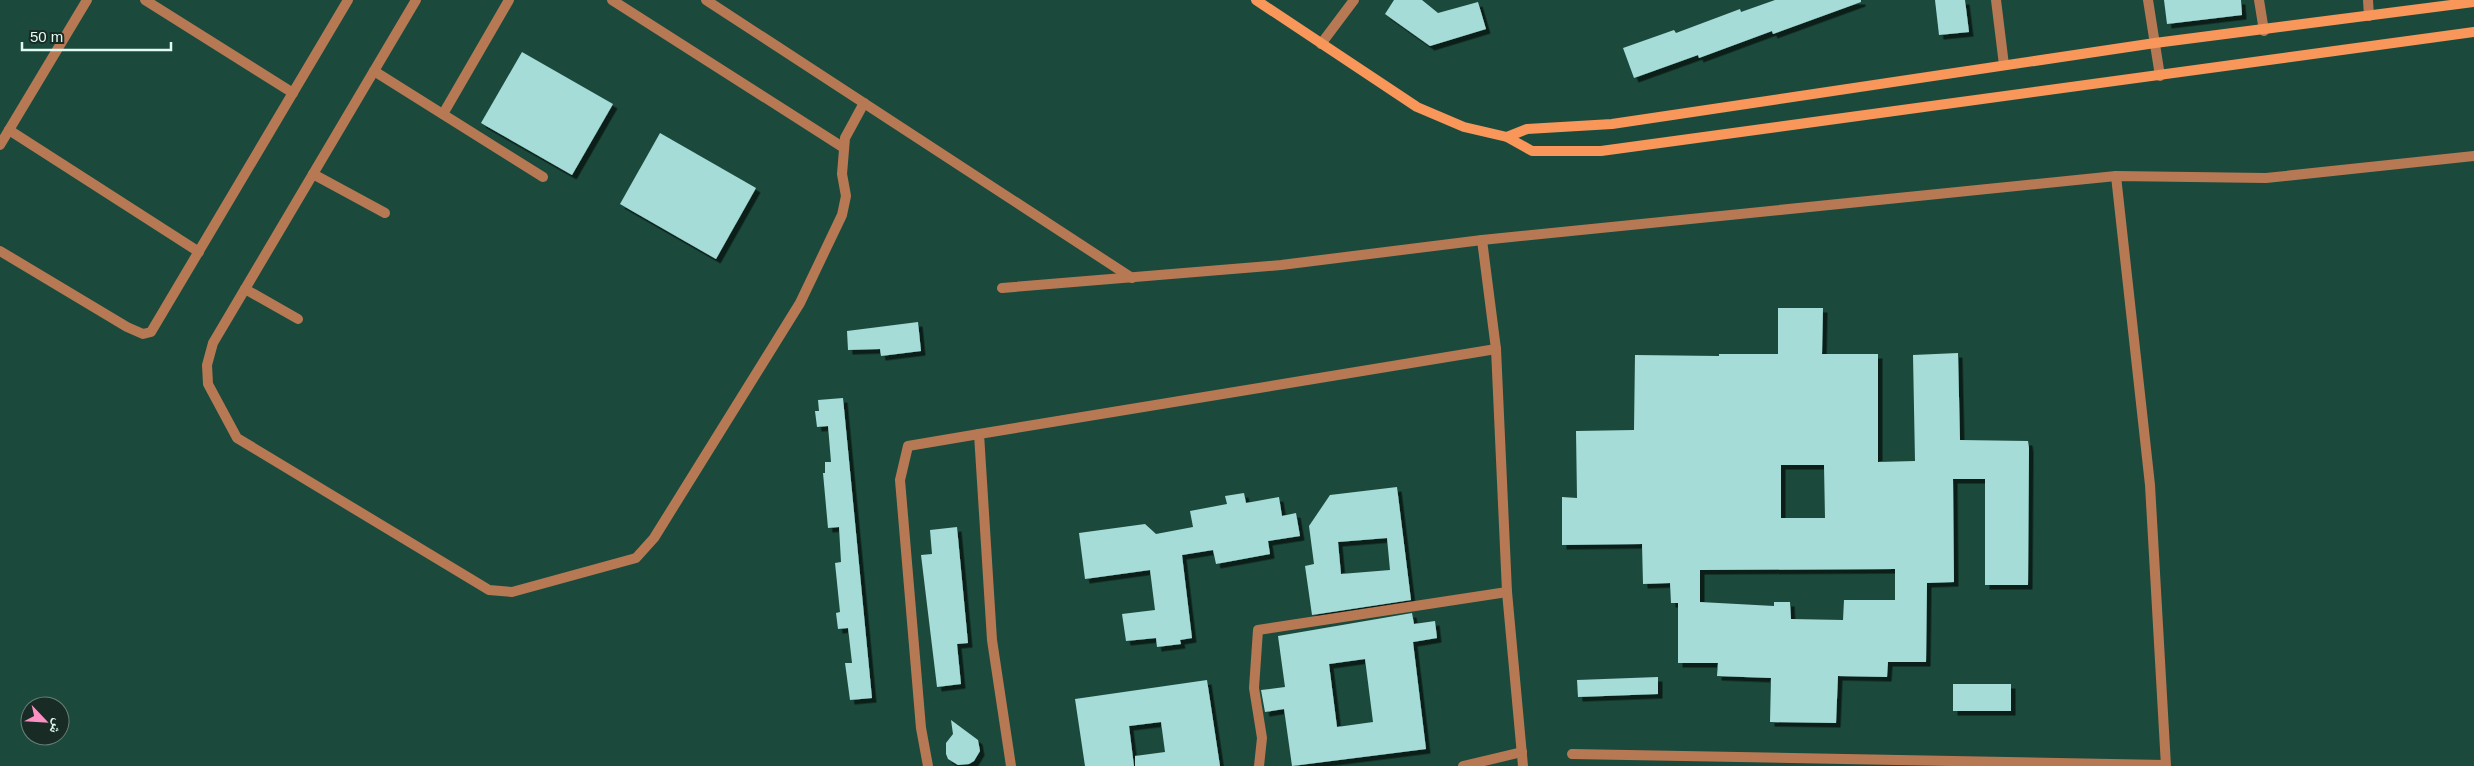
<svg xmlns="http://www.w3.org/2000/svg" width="2474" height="766" viewBox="0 0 2474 766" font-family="Helvetica,'Noto Naskh Arabic',sans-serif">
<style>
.building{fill:#a5dcd8;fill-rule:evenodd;filter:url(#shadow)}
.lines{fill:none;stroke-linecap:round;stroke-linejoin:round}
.lane{stroke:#b77954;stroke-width:10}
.street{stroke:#b77954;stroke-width:10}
.secondary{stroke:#f9965a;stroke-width:10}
</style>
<defs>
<filter id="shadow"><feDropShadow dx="4.5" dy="4.5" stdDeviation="0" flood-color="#0009"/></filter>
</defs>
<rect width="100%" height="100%" fill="#1b4a3c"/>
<g class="building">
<path d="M1394,0h28l16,13 40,-11 8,27 -56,17 -45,-32z"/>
<path d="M1775,0h86v2l-88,32 -1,-3 -73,27 -1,-3 -64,23 -11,-30 51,-18 2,3 64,-24 1,3z"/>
<path d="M1935,0h30l4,32 -30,3z"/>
<path d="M2164,0h77l1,15 -75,9z"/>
<path d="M522,52l91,52 -41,71 -91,-52z"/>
<path d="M660,133l96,55 -40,71 -96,-55z"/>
<path d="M1778,308h45l-1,46h56v108l37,-1 -2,-106 45,-2 2,87 68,1 1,7 -1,137h-43v-106h-32l1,103 -27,1 -1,79h-38l-1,15 -49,-1 -2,47 -66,-1 1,-44 -54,-2 1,-13h-40v-60h-7l-1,-20 -27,1 -1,-40 -80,1v-48l15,1 -1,-67 58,-1 1,-75 84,1v-2h59zM1781,465h43l1,53h-44zM1895,569v31h-51l-1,20 -52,-1 -1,-17h-16v4l-74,-4v-32z"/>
<path d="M918,322l3,29 -40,5 -1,-7 -32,1 -1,-19z"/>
<path d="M843,398l29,300 -22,2 -5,-37h7l-4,-35 -10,1 -2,-16 4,-1 -5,-49 6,-1 -2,-35 -11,1 -5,-55h2v-11h6l-3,-36 -11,1 -2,-16h4l-1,-11z"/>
<path d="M1397,487l14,113 -99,15 -7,-49 9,-2 -5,-38 21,-31zM1387,538l3,32 -49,4 -3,-32z"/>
<path d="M1244,493l2,10 33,-6 3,19 14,-3 4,23 -32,5 2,13 -54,10 -3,-14 -31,5 10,83 -12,2 1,4 -24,3 -1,-9 -30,3 -4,-27 33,-4 -5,-40 -65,9 -6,-46 66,-9 11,10 37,-7 -3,-16 37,-7 -2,-8z"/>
<path d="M957,527l11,116 -11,1 4,40 -24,3 -16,-132 11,-1 -2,-24z"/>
<path d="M1412,613l2,11 21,-3 2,17 -24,4 13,107 -134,17 -8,-57 -19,3 -4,-22 24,-3 -7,-51zM1365,659l8,63 -36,5 -8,-63z"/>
<path d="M1658,677v17l-80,3 -1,-17z"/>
<path d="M1207,680l13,86h-85v-10l30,-4 -4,-30 -32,4 5,40h-49l-10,-67z"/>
<rect x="1953" y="684" width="58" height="27"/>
<path d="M951,720l27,20 2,11 -6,10 -5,3 -11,1 -10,-6 -2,-5v-11l7,-9z"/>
</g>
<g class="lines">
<g class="lane">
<path d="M145,0l148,93"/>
<path d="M416,0l-203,343 -6,22 1,19 29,54 252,152 23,2 124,-34 18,-20 146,-235 42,-88 4,-19 -4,-22 3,-36 19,-35"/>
<path d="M612,0l232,148"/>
<path d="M1321,44l33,-44"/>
<path d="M374,71l169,106"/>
<path d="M443,114l66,-114"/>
<path d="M9,130l190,122"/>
<path d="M0,145l87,-145"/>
<path d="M313,174l72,39"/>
<path d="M2116,176l34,309 16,281"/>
<path d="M1482,240l14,109 11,243 16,174"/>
<path d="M0,251l127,76 16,7 8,-2 197,-332"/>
<path d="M245,289l53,30"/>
<path d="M1572,754l593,11"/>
<path d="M928,766l-7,-38 -21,-248 8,-34 71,-12"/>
<path d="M1011,766l-19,-126 -13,-206 517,-85"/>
</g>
<g class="street">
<path d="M706,0l426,278"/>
<path d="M1996,0l8,65"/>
<path d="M2148,0l12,76"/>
<path d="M2259,0l5,31"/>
<path d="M2368,0l1,16"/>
<path d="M1002,288l279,-23 201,-25 634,-64 150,2 208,-22"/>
<path d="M1259,766l3,-28 -8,-50 4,-58 249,-38"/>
<path d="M1463,766l59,-14"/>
</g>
<g class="secondary">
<path d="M1256,0l161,107 47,20 43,10 25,14h69l873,-119"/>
<path d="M1507,137l20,-8 85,-5 543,-81 319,-41"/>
</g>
</g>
<g transform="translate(45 721) rotate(115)"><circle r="24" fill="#182b25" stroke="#697e77"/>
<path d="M0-4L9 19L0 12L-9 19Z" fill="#fc8fc3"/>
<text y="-8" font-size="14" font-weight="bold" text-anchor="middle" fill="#e2fbf2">ش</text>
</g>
<path d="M22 42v8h149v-8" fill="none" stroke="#e2fbf2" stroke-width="2.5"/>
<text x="30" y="42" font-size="15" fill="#e2fbf2" stroke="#182b25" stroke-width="4" paint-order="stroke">50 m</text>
</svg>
